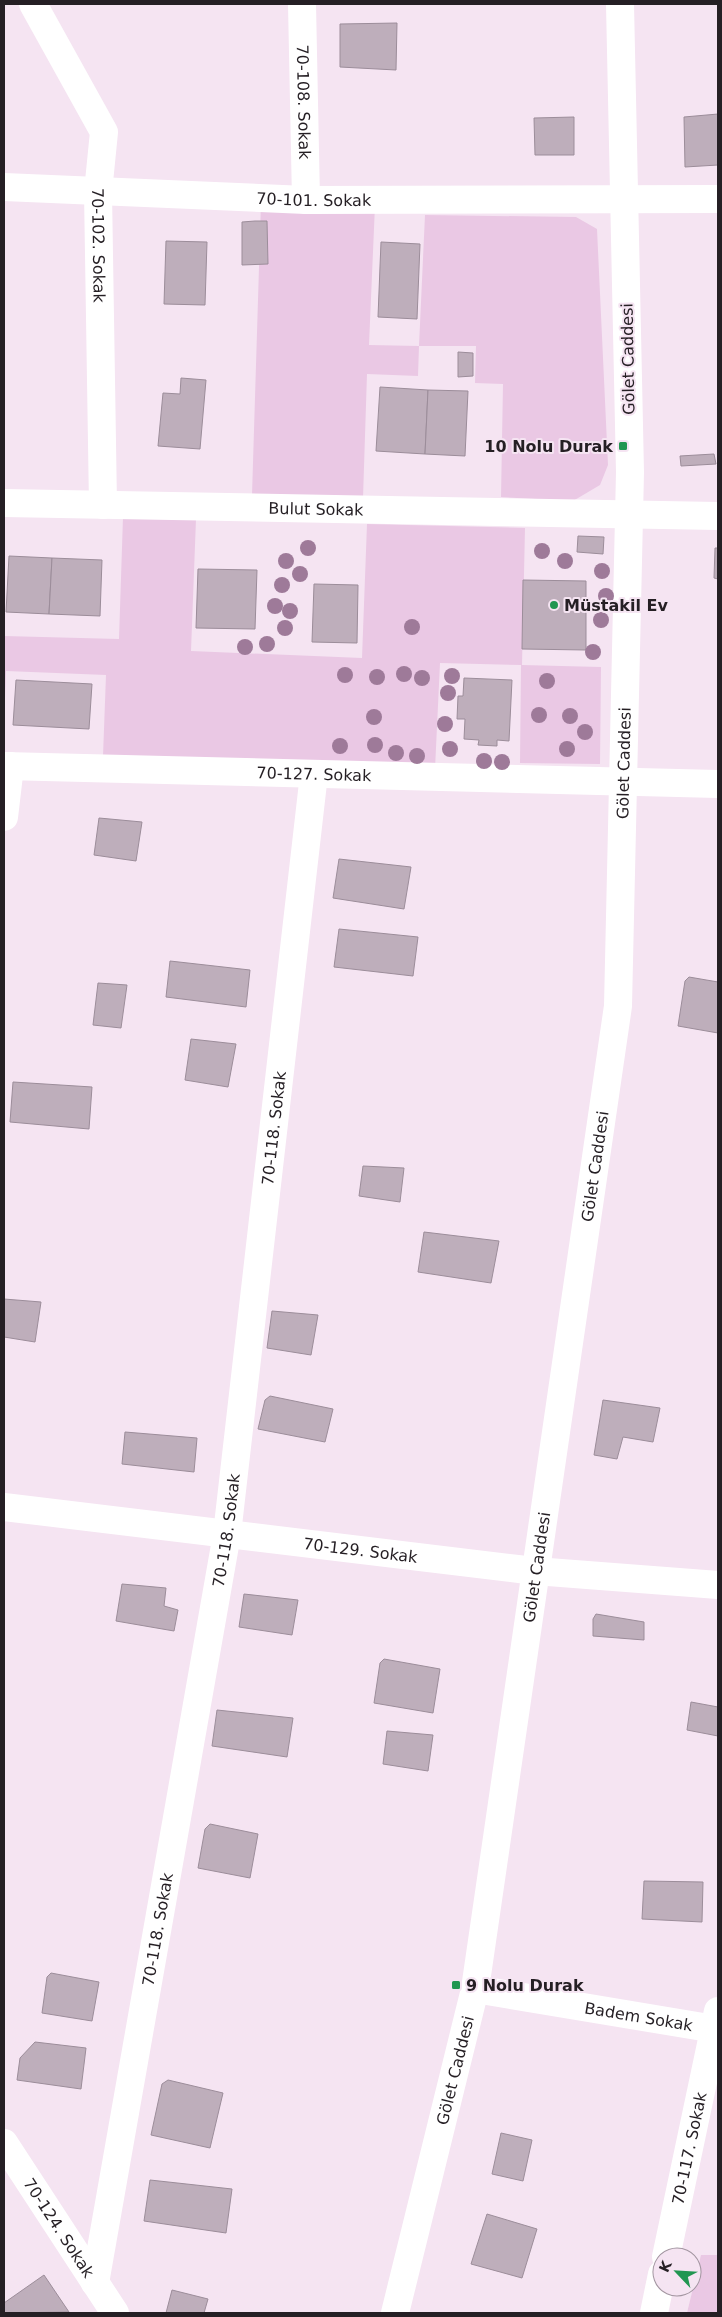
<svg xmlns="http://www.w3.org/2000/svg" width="722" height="2317" viewBox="0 0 722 2317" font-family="'DejaVu Sans',sans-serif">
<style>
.green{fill:#eac8e4}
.building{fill:#beaebb;stroke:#9c8d9a}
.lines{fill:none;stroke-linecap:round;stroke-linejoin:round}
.minor{stroke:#fff;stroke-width:28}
.tree{fill:#9e7a99}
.poi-dot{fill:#219651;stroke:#f5e4f2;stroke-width:2}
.labels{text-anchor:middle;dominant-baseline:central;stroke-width:4;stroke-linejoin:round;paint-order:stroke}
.street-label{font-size:16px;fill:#251f24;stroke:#f5e4f2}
.poi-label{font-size:16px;font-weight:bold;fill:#251f24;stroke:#f5e4f2;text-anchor:start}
</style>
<rect width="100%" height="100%" fill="#f5e4f2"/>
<g class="green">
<path d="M261,202l114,3 -6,140 50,1 6,-131 151,2 21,12 11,236 -8,20 -27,16 -72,-4 2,-113 -28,-1 1,-37h-57l-1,30 -51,-2 -4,124 -111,-3z"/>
<path d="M123,517l73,2 -5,132 171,7 5,-134 158,4 -3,137 79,2 -1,97 -80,-1 1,-98 -81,-2 -5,106 -332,-13 3,-81 -100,-4 -2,54v-89l115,3z"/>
<path d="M701,2255h17v58h-31z"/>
</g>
<g class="building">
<path d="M397,23l-1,47 -56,-3v-43z"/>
<path d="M718,114v51l-33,2 -1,-50z"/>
<path d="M574,117v38h-39l-1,-37z"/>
<path d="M255,221h12l1,43 -26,1v-43z"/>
<path d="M166,241l41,1 -2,63 -41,-1z"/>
<path d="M381,242l39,2 -3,75 -39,-2z"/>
<path d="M458,352l15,1v23l-15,1z"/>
<path d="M181,378l25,2 -6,69 -42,-3 5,-53 17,1z"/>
<path d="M380,387l48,3 -3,64 -49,-3z"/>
<path d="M428,390l40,1 -3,65 -40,-2z"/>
<path d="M714,454l2,10 -35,2 -1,-10z"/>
<path d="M578,536l26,1 -1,17 -26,-2z"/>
<path d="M715,548h3v31l-4,-1z"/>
<path d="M9,556l43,2 -3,56 -43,-2z"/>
<path d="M52,558l50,2 -2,56 -51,-2z"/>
<path d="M198,569l59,1 -2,59 -59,-1z"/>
<path d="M523,580l63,1v69l-64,-1z"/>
<path d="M314,584l44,1 -1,58 -45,-1z"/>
<path d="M464,678l48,2 -3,61 -12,-1v6l-19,-1 1,-5 -15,-1 1,-20h-8l1,-23h5z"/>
<path d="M16,680l76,4 -3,45 -76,-4z"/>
<path d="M99,818l43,4 -6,39 -42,-6z"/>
<path d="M339,859l72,8 -7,42 -71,-11z"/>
<path d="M339,929l79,8 -5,39 -79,-9z"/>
<path d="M170,961l80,9 -4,37 -80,-10z"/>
<path d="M689,977l29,5v51l-40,-7 7,-45z"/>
<path d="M98,983l29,2 -6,43 -28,-3z"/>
<path d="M191,1039l45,5 -8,43 -43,-7z"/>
<path d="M13,1082l79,5 -3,42 -79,-7z"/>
<path d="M363,1166l41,2 -4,34 -41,-6z"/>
<path d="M424,1232l75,9 -8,42 -73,-11z"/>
<path d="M4,1299l37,3 -6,40 -31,-5z"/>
<path d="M272,1311l46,4 -7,40 -44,-7z"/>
<path d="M270,1396l63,13 -8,33 -67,-13 7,-29z"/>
<path d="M603,1400l57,8 -7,34 -30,-5 -6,22 -23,-4z"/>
<path d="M125,1432l72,6 -3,34 -72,-8z"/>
<path d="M122,1584l44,4 -2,18 14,4 -4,21 -58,-10z"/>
<path d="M244,1594l54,6 -6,35 -53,-8z"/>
<path d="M596,1614l48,8v18l-51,-4v-17z"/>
<path d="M384,1659l56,10 -7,44 -59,-10 6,-40z"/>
<path d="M691,1702l27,5v29l-31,-6z"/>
<path d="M217,1710l76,8 -6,39 -75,-11z"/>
<path d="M387,1731l46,4 -5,36 -45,-7z"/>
<path d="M210,1824l48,10 -8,44 -52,-10 7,-39z"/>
<path d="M644,1881l59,1 -1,40 -60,-3z"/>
<path d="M51,1973l48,9 -7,39 -50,-8 5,-36z"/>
<path d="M35,2042l51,6 -5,41 -64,-9 3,-22z"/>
<path d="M168,2080l55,13 -13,55 -59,-13 11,-51z"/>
<path d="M501,2133l31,7 -9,41 -31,-7z"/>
<path d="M150,2180l82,9 -6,44 -82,-12z"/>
<path d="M487,2214l50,15 -15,49 -51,-14z"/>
<path d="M44,2275l25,37 -65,1v-10z"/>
<path d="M172,2290l36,9 -4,14h-38z"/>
</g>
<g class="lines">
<g class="minor">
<path id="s1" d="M33,4l71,128 -6,60 5,313"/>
<path id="s2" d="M302,4l4,196"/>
<path id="s3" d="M4,187l302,13 412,-1"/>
<path id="s4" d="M4,503l714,13"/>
<path id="s5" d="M4,766l714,18"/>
<path d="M4,817l6,-51"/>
<path id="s6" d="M4,1507l531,64 183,14"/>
<path id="s7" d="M475,1989l240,40"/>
<path id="s8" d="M4,2143l111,170"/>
<path id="s9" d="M666,2257l52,-246"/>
<path id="s10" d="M95,2283l132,-749 87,-760"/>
<path id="s11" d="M395,2313l80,-324 143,-983 12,-534 -10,-468"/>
<path d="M654,2313l8,-39"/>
</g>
</g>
<g class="tree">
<circle cx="308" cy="548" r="8"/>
<circle cx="542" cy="551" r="8"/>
<circle cx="286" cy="561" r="8"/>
<circle cx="565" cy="561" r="8"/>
<circle cx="602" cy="571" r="8"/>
<circle cx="300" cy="574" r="8"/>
<circle cx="282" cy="585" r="8"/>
<circle cx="606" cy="596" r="8"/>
<circle cx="275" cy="606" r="8"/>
<circle cx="290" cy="611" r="8"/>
<circle cx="601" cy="620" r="8"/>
<circle cx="412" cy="627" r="8"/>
<circle cx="285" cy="628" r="8"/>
<circle cx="267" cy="644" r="8"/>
<circle cx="245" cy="647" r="8"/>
<circle cx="593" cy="652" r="8"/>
<circle cx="404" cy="674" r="8"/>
<circle cx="345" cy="675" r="8"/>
<circle cx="452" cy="676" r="8"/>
<circle cx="377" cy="677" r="8"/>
<circle cx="422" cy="678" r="8"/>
<circle cx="547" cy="681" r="8"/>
<circle cx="448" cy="693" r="8"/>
<circle cx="539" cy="715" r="8"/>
<circle cx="570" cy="716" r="8"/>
<circle cx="374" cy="717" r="8"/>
<circle cx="445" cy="724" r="8"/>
<circle cx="585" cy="732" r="8"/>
<circle cx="375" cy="745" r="8"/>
<circle cx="340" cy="746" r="8"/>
<circle cx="450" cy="749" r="8"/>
<circle cx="567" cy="749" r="8"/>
<circle cx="396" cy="753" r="8"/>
<circle cx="417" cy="756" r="8"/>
<circle cx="484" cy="761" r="8"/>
<circle cx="502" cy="762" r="8"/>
</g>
<g class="poi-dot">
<rect x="618" y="441" width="10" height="10" rx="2.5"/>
<circle cx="554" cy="605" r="5"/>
<rect x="451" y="1980" width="10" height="10" rx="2.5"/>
</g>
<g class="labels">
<g class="street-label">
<text stroke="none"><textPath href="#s2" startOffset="98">70-108. Sokak</textPath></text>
<text stroke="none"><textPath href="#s3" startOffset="310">70-101. Sokak</textPath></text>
<text stroke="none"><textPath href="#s1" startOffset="260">70-102. Sokak</textPath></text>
<text transform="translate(628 359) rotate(-91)">Gölet Caddesi</text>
<text stroke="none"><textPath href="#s4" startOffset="312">Bulut Sokak</textPath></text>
<text stroke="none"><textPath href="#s11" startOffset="1570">Gölet Caddesi</textPath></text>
<text stroke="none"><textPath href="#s5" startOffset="310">70-127. Sokak</textPath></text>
<text stroke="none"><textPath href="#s10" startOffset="1169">70-118. Sokak</textPath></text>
<text stroke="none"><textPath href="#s11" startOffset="1165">Gölet Caddesi</textPath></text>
<text stroke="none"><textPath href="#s10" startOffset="764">70-118. Sokak</textPath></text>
<text stroke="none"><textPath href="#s6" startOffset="359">70-129. Sokak</textPath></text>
<text stroke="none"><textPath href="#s11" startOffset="760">Gölet Caddesi</textPath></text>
<text stroke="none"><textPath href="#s10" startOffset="359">70-118. Sokak</textPath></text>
<text stroke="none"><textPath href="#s7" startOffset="166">Badem Sokak</textPath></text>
<text stroke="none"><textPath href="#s11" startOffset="250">Gölet Caddesi</textPath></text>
<text stroke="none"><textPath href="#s9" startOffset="111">70-117. Sokak</textPath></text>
<text stroke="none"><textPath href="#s8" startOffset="101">70-124. Sokak</textPath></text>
</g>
<g class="poi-label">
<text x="613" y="446" text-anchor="end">10 Nolu Durak</text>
<text x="564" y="605">Müstakil Ev</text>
<text x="466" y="1985">9 Nolu Durak</text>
</g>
</g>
<rect width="722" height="2317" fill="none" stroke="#251f24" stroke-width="10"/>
<g transform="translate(677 2272) rotate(295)"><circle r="24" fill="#f5e4f2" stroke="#a295a0"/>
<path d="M0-4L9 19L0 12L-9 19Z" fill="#219651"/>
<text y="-8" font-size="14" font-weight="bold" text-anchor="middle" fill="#251f24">K</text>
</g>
</svg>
